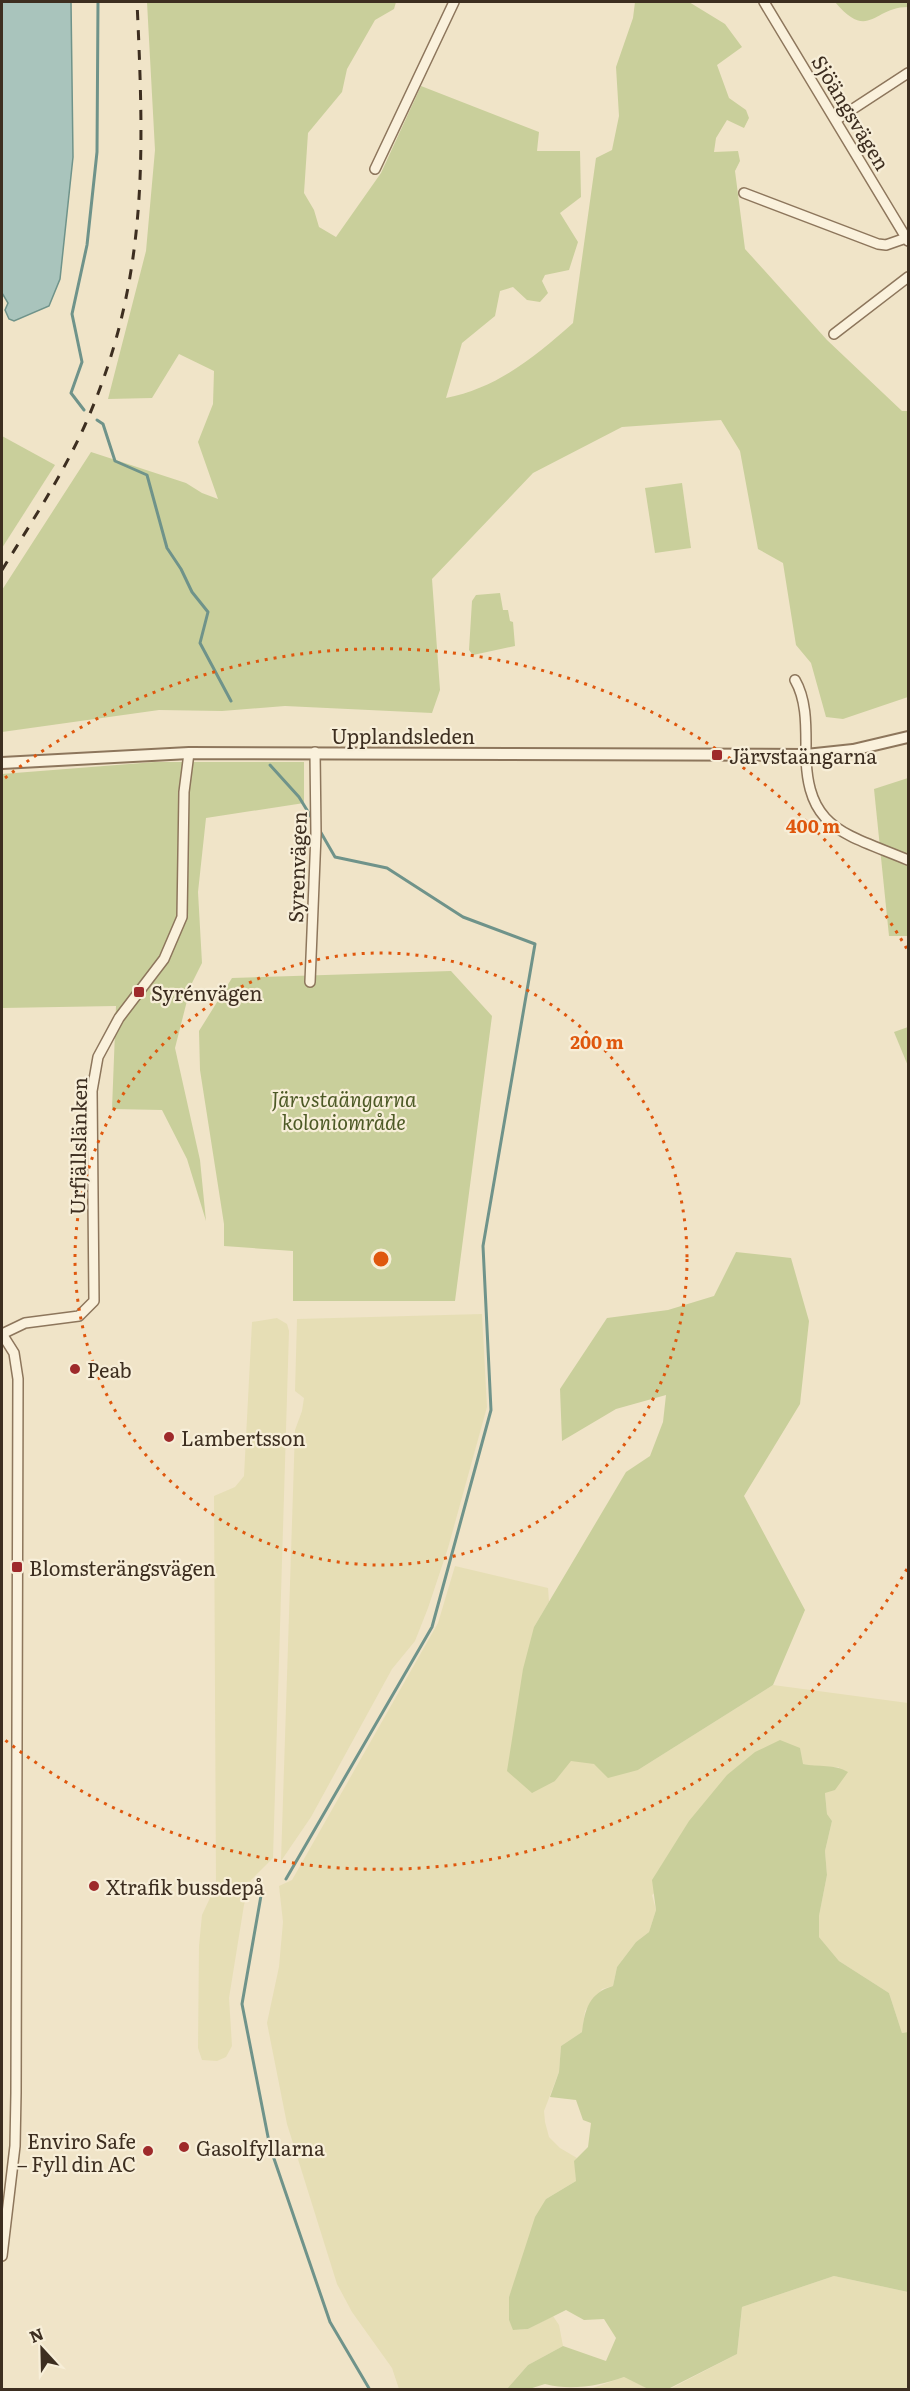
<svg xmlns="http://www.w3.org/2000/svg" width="910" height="2391" viewBox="0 0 910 2391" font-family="Literata,serif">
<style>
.farmland{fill:#e6deb5}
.green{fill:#c9cf9b}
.water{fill:#a9c4bc;stroke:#6f938a;stroke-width:1.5}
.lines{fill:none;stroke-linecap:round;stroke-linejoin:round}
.stream{stroke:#6f938a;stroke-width:3}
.minor-casing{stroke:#8d765c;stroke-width:12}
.tertiary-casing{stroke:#8d765c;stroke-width:14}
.minor{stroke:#faf1dc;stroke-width:9}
.tertiary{stroke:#faf1dc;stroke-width:10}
.rail{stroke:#3d2e20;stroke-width:3;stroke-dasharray:10 10;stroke-linecap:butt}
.ring{fill:none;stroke:#df570d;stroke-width:3;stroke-dasharray:3 6}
.poi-dot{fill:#9e2a2b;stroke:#f7eed8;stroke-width:2}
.labels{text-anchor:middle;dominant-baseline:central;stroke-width:4.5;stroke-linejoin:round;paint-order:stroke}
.street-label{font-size:20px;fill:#3d2e20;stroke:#f7eed8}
.poi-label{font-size:20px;fill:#3d2e20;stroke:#f7eed8;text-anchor:start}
.park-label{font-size:20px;font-style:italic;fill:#4d5a26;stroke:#f7eed8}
.centre{fill:#df570d;stroke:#f7eed8;stroke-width:3}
.ring-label{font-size:18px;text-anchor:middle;font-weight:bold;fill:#df570d;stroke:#f7eed8;stroke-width:4.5;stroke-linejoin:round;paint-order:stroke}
</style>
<rect width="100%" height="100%" fill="#f0e4c8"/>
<g class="farmland">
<path d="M482,1314l5,93 -39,141 -20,60 -13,33 -23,28 -81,148 -30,44 14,-431 7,-19 2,-13 -9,-7 2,-72z"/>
<path d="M277,1318l10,6 2,7 -16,527 -22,22 -7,25 -15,93 3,48 -6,11 -9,4 -15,-1 -4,-12 1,-102 3,-31 14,-30 -2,-389 21,-9 9,-11 8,-154z"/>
<path d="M455,1566l93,22 1,14 -15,25 21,154 16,-21 67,10 135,-85 135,18v329l-6,1 -13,-40 -50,-32 -20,-24v-21l8,-41 -2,-24 7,-30 -5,-7 -2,-22 14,-25 -18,1 -18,-4 -151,131 4,15 -7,22 -13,10 -19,25 -4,19 -11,3 -17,22 -3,21 -21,14 -2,26 -15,39 1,11 4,15 11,11 17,10 -2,3 1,20 -30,18 -37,98v23l5,10 14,-1 25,-13 6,9 4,21 -35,19 -21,24h-108l-7,-21 -40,-56 -15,-28 -50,-160 -20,-101 12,-56 4,-45 -4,-36 13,-6 146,-257z"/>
<path d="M834,2276l74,16v97l-240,1 69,-36 5,-47z"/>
<path d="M624,2377l24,12 -61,1z"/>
</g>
<g class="green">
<path d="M147,2h249l-2,7 -19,11 -28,49 -5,23 -34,41 -4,60 10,17 5,17 17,10 45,-64 40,-87 118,46 -2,19h43l1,46 -21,16 18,29 -9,28 -24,5 -3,6 6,12 -8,9 -13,-2 -14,-13 -13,4 -5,25 -33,27 -16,55c51,-10 89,-41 127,-75l23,-165 16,-8 7,-34 -3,-49 17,-49 2,-16h54l36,22 17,23 -25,18 12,33 17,12 3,8 -5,10 -17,-8 -11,18 -2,14 24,-1 2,10 -5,10 10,78 82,91 75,71h6v286l-65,22 -17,-2 -15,-54 -15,-18 -13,-82 -25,-14 -18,-98 -19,-31 -99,7 -89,46 -101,106 8,111 -8,23 -147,-7 -63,5 -63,-1 -157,22v-142l89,-138 95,31 16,10 16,6 -20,-57 15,-38 1,-33 -35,-17 -27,44 -44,1 38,-148 9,-101z"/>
<path d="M835,2h73v5c-35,0 -39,35 -73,-5z"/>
<path d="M2,436l53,29 -53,83z"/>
<path d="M682,483l9,65 -36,5 -10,-65z"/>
<path d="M500,593l3,17h5l2,11 3,1 2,24 -42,9 -4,-5 3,-49 4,-6z"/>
<path d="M155,762h149v41l-98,15 -8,74 4,71 -11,22 -16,63 25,112 6,61 -19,-62 -25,-49 -50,-1 4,-103 -114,2v-234z"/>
<path d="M908,778v158h-19l-15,-147z"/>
<path d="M451,971l41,45 -37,285h-162v-50l-69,-5v-22l-24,-154 -1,-39 33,-53z"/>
<path d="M908,1027v39l-14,-34z"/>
<path d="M736,1252l55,6 18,63 -9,83 -56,92 61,114 -32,75 -135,85 -30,8 -14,-14 -23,-3 -16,20 -23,12 -25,-22 16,-102 11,-42 92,-155 24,-16 13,-34 3,-27 -50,14 -54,32 -2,-52 47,-71 61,-8 46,-14z"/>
<path d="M780,1740l20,8 3,16c15,3 32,0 45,8l-13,18 -10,3 2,21 5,7 -7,30 2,24 -8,41v21l20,24 50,32 13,40 6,-1v260l-74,-16 -92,31 -5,47 -69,35h-20l-24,-12c-26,9 -53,14 -79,7l-16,5h-22l21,-24 35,-19 43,15 10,-23 -12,-19 -20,1 -18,-10 -38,19 -15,1 -4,-10v-23l26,-80 11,-18 30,-18 -2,-20 14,-14 3,-24 -8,-3 -7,-20 -26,-3 9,-25 2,-26 21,-14c3,-23 7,-39 31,-46l4,-19 19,-25 13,-10 7,-22 -4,-30 37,-59 38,-46 28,-23z"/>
</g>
<path class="water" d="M2,2h69l2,155 -13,122 -11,27 -35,15 -5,-2 -4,-9 3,-7 -6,-10z"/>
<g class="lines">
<g class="stream">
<path d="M84,410l-13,-17 11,-31 -10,-48 15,-69 10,-93 1,-150"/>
<path d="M97,420l6,4 12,37 32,14 20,73 14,21 11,23 16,20 -8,31 31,58"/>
<path d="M270,765l29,32 14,23"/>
<path d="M286,1879l146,-252 59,-217 -8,-164 52,-302 -72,-27 -76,-49 -52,-11 -15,-26"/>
<path d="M262,1890l-20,114 28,143 60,175 40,68"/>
</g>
<defs>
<g id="minor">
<path d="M764,2l144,239"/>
<path d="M836,120l72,-47"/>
<path d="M375,169l79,-167"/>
<path d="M744,193l134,51 8,1 20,-7"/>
<path d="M834,334l74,-57"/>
<path d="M795,680c11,19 11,43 11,64 -2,85 35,88 102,116"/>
<path d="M310,982l6,-148 -1,-82"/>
<path d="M2,1334l12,19 4,26 -2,714 -1,53 -13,110"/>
<path d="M2,1334l23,-11 54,-7 15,-15 -2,-210 6,-34 21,-39 45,-59 18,-42 2,-125 5,-39"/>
</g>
<path id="tertiary" d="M2,763l187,-10 617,2 47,-5 55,-13"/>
</defs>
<use href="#minor" class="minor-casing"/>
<use href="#tertiary" class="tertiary-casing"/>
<use href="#minor" class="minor"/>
<use href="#tertiary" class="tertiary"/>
<path class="rail" d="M2,570c29,-47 60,-94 83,-145 64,-144 59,-271 52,-423"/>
</g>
<g class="ring">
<circle cx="381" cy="1259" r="306"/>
<path d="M907 1569A611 611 0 0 1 5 1740M5 778A611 611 0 0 1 907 949"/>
</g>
<g class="poi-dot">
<rect x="711" y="749" width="12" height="12" rx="3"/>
<rect x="133" y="986" width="12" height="12" rx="3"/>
<circle cx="75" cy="1369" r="6"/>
<circle cx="169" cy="1437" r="6"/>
<rect x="11" y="1561" width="12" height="12" rx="3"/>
<circle cx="94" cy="1886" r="6"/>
<circle cx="184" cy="2147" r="6"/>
<circle cx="148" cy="2151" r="6"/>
</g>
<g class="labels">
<g class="street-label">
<text transform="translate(852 112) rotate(59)">Sjöängsvägen</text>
<text x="403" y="735">Upplandsleden</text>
<text transform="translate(296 867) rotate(-88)">Syrenvägen</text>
<text transform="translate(77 1146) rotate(-89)">Urfjällslänken</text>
</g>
<g class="poi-label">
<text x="729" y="755">Järvstaängarna</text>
<text x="151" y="992">Syrénvägen</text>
<text x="87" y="1369">Peab</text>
<text x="181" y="1437">Lambertsson</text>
<text x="29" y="1567">Blomsterängsvägen</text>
<text x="106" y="1886">Xtrafik bussdepå</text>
<text x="136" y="2140" text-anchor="end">Enviro Safe<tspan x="136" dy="23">– Fyll din AC</tspan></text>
<text x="196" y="2147">Gasolfyllarna</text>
</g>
<g class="park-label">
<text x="344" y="1098">Järvstaängarna<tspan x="344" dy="23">koloniområde</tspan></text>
</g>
</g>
<circle cx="381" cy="1259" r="9" class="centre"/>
<g class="ring-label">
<text x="813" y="833">400 m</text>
<text x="597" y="1049">200 m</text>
</g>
<rect width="910" height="2391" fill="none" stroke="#3d2e20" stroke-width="6"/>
<g transform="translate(42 2349) rotate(338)" stroke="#f7eed8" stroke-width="4.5" paint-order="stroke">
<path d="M0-4.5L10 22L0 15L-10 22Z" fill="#3d2e20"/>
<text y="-9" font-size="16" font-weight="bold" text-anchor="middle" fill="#3d2e20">N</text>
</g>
</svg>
